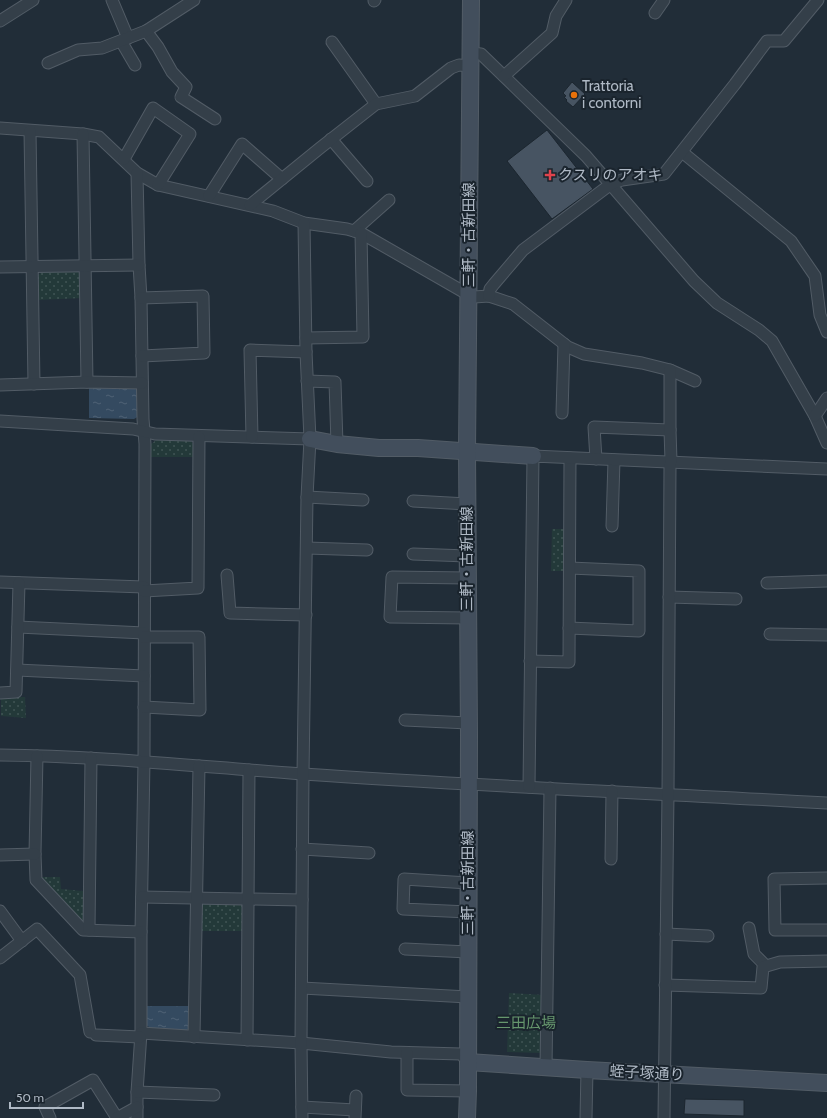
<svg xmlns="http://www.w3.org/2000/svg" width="827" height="1118" viewBox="0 0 827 1118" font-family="Cabin,'Noto Sans JP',sans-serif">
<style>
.green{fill:url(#green-dots)}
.water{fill:url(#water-ripples)}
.building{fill:#475462;stroke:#1c262f}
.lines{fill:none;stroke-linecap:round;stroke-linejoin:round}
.street-casing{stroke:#525c66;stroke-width:13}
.secondary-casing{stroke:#525c66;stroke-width:18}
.street{stroke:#343f49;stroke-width:11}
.secondary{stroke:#424e5c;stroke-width:16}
.food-dot{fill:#e8710a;stroke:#1a242d;stroke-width:1.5}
.health-dot{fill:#e0444e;stroke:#1a242d;stroke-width:1.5}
.labels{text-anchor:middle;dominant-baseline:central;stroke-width:4;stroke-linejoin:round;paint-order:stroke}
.poi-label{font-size:15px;fill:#afb9c5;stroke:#1a242d;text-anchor:start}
.street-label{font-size:15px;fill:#afb9c5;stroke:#1a242d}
.park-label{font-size:15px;fill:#66966d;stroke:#1a242d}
</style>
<defs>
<pattern id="green-dots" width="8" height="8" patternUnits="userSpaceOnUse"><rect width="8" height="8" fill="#233939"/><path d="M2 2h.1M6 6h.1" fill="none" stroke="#405454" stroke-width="1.8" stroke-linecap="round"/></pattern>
<pattern id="water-ripples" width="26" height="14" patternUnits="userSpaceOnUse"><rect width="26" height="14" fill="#344a60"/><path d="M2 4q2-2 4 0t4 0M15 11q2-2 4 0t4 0" fill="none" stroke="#4f6275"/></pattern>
</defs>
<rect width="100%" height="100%" fill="#212d38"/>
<g class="green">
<path d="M42,272h36l5,4v22l-45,2 -1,-24z"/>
<path d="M156,440l35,1 3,5v11h-43l-1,-12z"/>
<path d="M552,529h14l-1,42h-14z"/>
<path d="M1,697h24l1,21 -25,-2z"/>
<path d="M42,877h18l1,12 22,2v29l-4,1z"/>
<path d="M203,902l38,1 2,3v25h-42v-25z"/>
<path d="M509,993l35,2 -2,58 -35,-1z"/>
</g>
<g class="water">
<path d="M89,387h44l5,4 1,25 -5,3 -45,-1z"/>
<path d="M147,1006h42v22l-3,3 -34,-2 -6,-4z"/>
</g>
<g class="building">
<path d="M572,82l13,12 -12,13 -7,-6 1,-1 -3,-3 2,-1 -3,-3z"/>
<path d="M547,130l46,59 -41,30 -45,-58z"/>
<path d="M685,1099l59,1v16l-60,-2z"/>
</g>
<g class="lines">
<defs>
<g id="street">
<path d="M112,0l16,38"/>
<path d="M374,1l1,-1"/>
<path d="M655,13l9,-13"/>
<path d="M0,21l33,-21"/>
<path d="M146,31l12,16 14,25 14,15 -5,10 34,22"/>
<path d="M121,41l14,24"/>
<path d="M332,42l44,62"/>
<path d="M471,53l10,1 105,102 108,125 23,22 42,27 13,11 43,75 12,27"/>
<path d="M48,63l30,-13 24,-2 44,-17 48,-31"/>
<path d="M504,76l48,-43 4,-17 10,-16"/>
<path d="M0,128l83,6 16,3 38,36 21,12 115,26 31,12 43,6 14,4 108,62 5,2 15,-1 24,8 55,43 16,7 58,9 28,7 25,11"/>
<path d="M30,131l4,253"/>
<path d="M83,134l4,248"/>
<path d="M331,139l36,42"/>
<path d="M682,152l109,89 24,35 5,39 7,17"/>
<path d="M124,159l29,-51 37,26 -32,51"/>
<path d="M137,173l2,92 2,33 2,121 2,25 -1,317 -3,171v101l-4,59v26"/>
<path d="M209,196l33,-52 40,35"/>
<path d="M250,205l70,-57 56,-44 39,-8 36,-28 8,-3 12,1"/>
<path d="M354,231l35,-31"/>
<path d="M0,267l139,-2"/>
<path d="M489,296l1,-7 4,-5 29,-34 88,-66 11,-4 42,-6 71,-90 32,-43h17l34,-41"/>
<path d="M141,298l62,-2 1,57 -62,3"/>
<path d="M306,338l57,-1 -2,-104"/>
<path d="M307,381l28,1 2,62"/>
<path d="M0,385l87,-3 55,1"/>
<path d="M562,413l2,-69"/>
<path d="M815,416l12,-18"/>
<path d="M0,421l133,8 22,5 155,5"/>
<path d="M252,437l-2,-87 56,2"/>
<path d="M596,459l-2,-32 76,3"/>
<path d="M307,497l56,3"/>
<path d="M413,501l54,3"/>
<path d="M612,526l2,-66"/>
<path d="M307,548l60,2"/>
<path d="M413,554l54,2"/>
<path d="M227,575l3,38 76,2"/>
<path d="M468,578l-76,-1 -2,40 78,1"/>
<path d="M0,582l144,5"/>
<path d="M767,583l60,-2"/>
<path d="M144,591l54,-3 1,-151"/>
<path d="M669,597l67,2"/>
<path d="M18,627l126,6"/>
<path d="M569,628l70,3v-60l-69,-3"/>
<path d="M770,634l57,1"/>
<path d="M530,661l39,1 1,-204"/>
<path d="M17,670l127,6"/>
<path d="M0,693l16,-1 3,-109"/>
<path d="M144,707l56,3 -1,-73h-55"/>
<path d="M405,720l63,3"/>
<path d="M0,755c101,1 202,12 303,19 175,12 349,19 524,29"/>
<path d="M37,756l-2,98 1,26 47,50 58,2"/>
<path d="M529,787l4,-331 294,13"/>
<path d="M302,849l67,4"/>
<path d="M0,855l35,-1"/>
<path d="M611,859l1,-68"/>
<path d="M827,878l-53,1 1,51h52"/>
<path d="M142,897l160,3"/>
<path d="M0,911l22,30"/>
<path d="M468,912l-65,-3 1,-30 64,4"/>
<path d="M749,928l5,26 12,12"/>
<path d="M89,930l2,-172"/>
<path d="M666,934l42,2"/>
<path d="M405,949l63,3"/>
<path d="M0,958l37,-29 43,46 10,57"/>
<path d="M665,985l96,3 2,-21 17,-5 47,-1"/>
<path d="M302,988l166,9"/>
<path d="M141,1033l160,10 90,9 70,2 7,8"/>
<path d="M96,1035l44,2"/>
<path d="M194,1037l5,-271"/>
<path d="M247,1040l2,-270"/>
<path d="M407,1053v37l61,1"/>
<path d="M546,1068l4,-280"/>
<path d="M137,1092l77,3"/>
<path d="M302,1107l53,3"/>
<path d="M50,1118l-5,-11 48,-27 24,38"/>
<path d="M117,1118l20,-11"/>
<path d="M302,1118l-1,-75 2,-269 4,-277 3,-58 -4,-87 -2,-129"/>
<path d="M355,1118l1,-22"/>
<path d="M586,1118l1,-48"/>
<path d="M664,1118l4,-324 2,-328 1,-5 -1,-31v-60"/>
</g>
<g id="secondary">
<path d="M310,439l27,5 42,4h39l115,8"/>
<path d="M468,1062l119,8 240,13"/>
<path d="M467,1118l1,-27 1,-356 -2,-284 4,-451"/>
</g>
</defs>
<use href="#street" class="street-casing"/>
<use href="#secondary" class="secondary-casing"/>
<use href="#street" class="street"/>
<use href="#secondary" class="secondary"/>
</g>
<circle class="food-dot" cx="574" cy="95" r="4"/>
<path class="health-dot" d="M548 169h4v4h4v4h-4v4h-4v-4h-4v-4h4z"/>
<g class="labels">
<g class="poi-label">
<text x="582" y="86">Trattoria<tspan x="582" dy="17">i contorni</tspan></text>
<text x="558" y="175">クスリのアオキ</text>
</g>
<g class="street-label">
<text transform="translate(469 235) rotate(-90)">三軒・古新田線</text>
<text transform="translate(467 559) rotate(-90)">三軒・古新田線</text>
<text transform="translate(468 883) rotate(-90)">三軒・古新田線</text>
<text transform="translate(647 1073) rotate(3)">蛭子塚通り</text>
</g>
<g class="park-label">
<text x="526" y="1023">三田広場</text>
</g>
</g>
<path d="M10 1102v6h73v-6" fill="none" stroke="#afb9c5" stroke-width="2"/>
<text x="16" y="1102" font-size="12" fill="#afb9c5" stroke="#1a242d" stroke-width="3" paint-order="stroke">50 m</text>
</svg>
